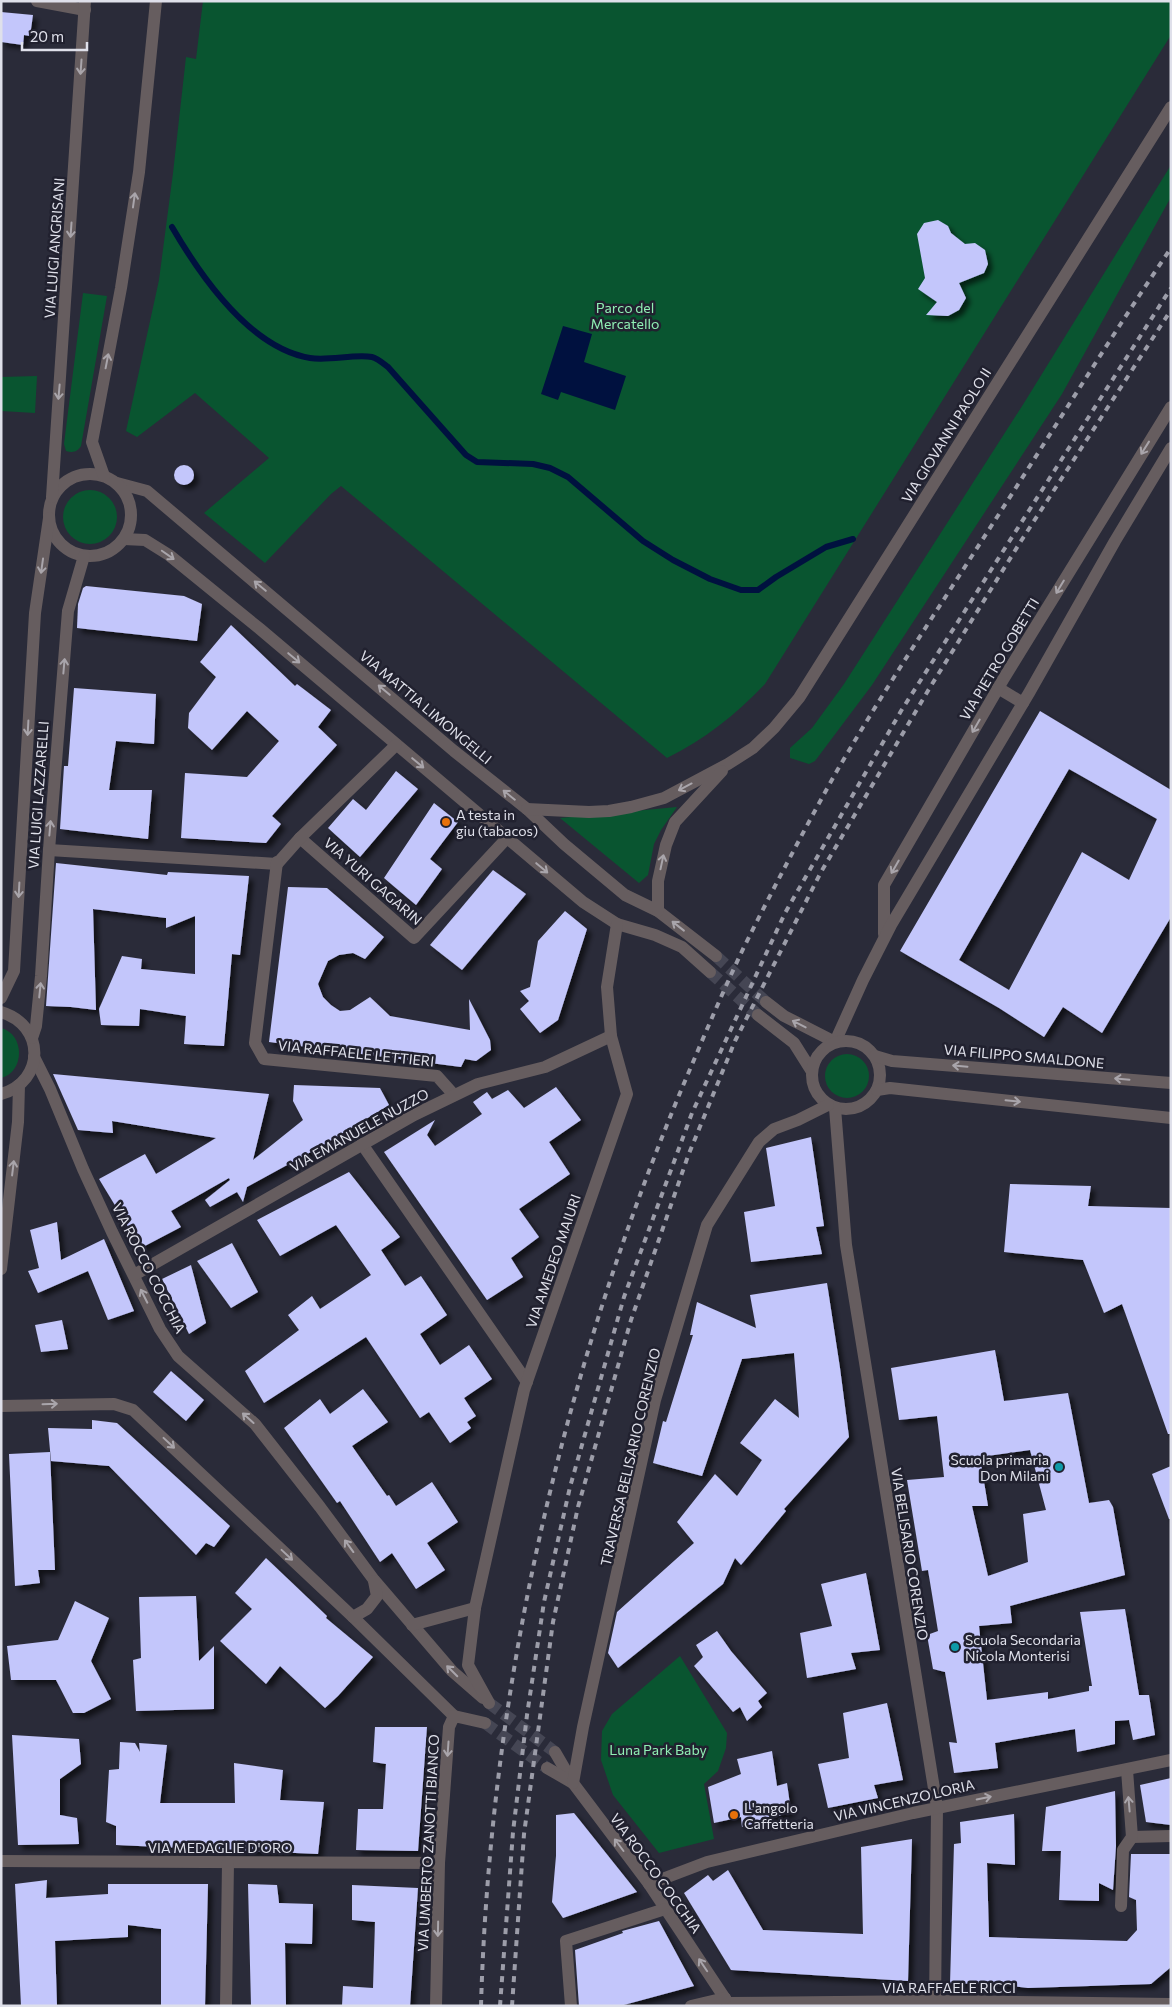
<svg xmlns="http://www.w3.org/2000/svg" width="1172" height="2007" viewBox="0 0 1172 2007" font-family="Commissioner,sans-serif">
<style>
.green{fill:#095530}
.water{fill:#00113f}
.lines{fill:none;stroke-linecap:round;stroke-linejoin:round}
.stream{stroke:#00113f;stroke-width:6}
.building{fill:#c3c6fb;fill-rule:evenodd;filter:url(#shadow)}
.minor-tunnel{stroke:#454654;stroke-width:12;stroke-dasharray:12 6;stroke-linecap:butt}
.minor{stroke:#665d5f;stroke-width:12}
.tertiary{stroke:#665d5f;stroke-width:12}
.rail{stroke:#9c9da9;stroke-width:4;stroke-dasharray:6 6;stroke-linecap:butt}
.oneway{stroke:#a9a5ab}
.food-dot{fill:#e8710a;stroke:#21212f;stroke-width:2}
.culture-dot{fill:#0f9aa8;stroke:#21212f;stroke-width:2}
.labels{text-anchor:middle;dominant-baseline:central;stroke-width:5;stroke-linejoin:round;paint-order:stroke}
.street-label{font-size:14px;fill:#dfe0ea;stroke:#21212f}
.park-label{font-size:14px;fill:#90efb4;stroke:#21212f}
.poi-label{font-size:14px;fill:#dfe0ea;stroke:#21212f;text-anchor:start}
</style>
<defs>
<filter id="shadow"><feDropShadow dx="4.5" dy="4.5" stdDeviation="2.5" flood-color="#0009"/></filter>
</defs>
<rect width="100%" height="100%" fill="#2a2b39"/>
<g class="green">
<path d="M203,1h968v34l-406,649c-29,31 -60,55 -98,74l-326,-272 -10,8 -66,69 -61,-50 65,-55 -74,-65 -58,44 -11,-6 33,-151 14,-107 13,-116 10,2z"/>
<path d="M1171,165v32l-109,197 -190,291 -57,76 -6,3 -19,-6v-10l22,-20 32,-44 180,-281z"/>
<path d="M83,293l24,3 -26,150c-4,6 -8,7 -15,5l-2,-7z"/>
<path d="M37,376l-2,37 -34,-2v-34z"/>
<circle cx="90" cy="517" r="27"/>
<path d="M677,807l-16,23 -7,14 -6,31 -9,8 -79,-65z"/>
<path d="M1,1028c24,6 24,44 0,50z"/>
<circle cx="847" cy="1076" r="22"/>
<path d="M680,1656l47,77 -1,15 -8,23 -14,13 10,55 -55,14 -46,-58 -12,-35 1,-29 10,-17z"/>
</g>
<path class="water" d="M563,326l29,8 -8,28 42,14 -11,34 -54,-18 -3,8 -17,-6z"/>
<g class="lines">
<path class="stream" d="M172,227c28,48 78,121 138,131 19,3 44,-4 62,-1 5,1 12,7 16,10l78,88 11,7 56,2 17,4 18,9 75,64 30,19 37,19 31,11h17l18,-13 50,-30 27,-8"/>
</g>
<g class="building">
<path d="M1,12l32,3 -3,21 -6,-1 -1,10 -22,-3z"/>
<path d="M938,220l10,6 3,7 14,11 10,-1 10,7 3,14 -4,9 -25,10 7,15 -7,12 -11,6 -22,-1 11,-13 -19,-13 7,-11 -8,-44 7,-11z"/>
<circle cx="184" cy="475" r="10"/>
<path d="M86,586l98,10 18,8 -5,37 -120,-13 1,-24 5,-16z"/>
<path d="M231,625l64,61 2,-2 34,26 -13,17 19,18 -65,71 9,8 -15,19 -85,-5 4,-65 62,4 32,-36 -32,-30 -35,39 -24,-22 1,-15 27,-36 -16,-15z"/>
<path d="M74,688l82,6 -2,50 -38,-3 -7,49h43l-4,49 -88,-10 4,-63h4z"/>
<path d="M1040,711l131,79v127l-69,116 -39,-26 -19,30 -45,-29 -99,-57zM1069,769l88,50 -28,61 -47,-28 -73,138 -50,-30z"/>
<path d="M396,771l22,18 -58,68 -32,-29 25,-29 13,11z"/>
<path d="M434,803l24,19 -28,37 12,10 -26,36 -32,-27z"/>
<path d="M56,863l111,12 1,-3 81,4 -9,79 -8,-1 -8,92 -40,-2 2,-28 -46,-7 -1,17 -38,-1 -2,-16 23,-53 20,3 -1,10 54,5v-58l-29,12v-10l-73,-9 3,101 -25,-3 -25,-1z"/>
<path d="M493,870l33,24 -64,76 -32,-25z"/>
<path d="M288,887l39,1 57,49 -19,22 -12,-6 -14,2 -11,6 -10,23 5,13 8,8 9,6 10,-1 20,-13 20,19 80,14 -1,-31 21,41 1,10 -15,11 -11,-2 -4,8 -192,-25z"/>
<path d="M565,911l22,18 -29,91 -18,13 -20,-24 9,-8 -9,-10 10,-4 8,-46z"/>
<path d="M53,1074l216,20 -16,66 50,-40 -10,-19 1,-16 86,3 9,17 -69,42 -73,40 -4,15 -6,-10 -27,15 -5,-7 25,-20 -1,-2 -58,33 10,16 -40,21 -42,-69 46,-25 11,20 60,-36 -104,-17 1,12 -35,-3z"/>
<path d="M556,1087l25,33 -32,22 21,32 -51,35 20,28 -28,21 12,19 -36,23 -103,-148 51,-32 -8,15 8,11 47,-32 -9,-12 14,-10 5,7 16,-9 16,18z"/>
<path d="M811,1137l13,89 -8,1 6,27 -71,8 -7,-50 31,-6 -9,-58z"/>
<path d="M349,1172l51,65 -19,13 24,36 16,-10 26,39 -27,19 20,31 29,-20 23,34 -28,19 12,18 -9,6 4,6 -21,15 -21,-31 -9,6 -54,-81 -102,66 -19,-32 54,-41 -11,-15 24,-19 8,13 51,-34 -35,-50 -56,31 -23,-36z"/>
<path d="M1010,1184l81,2 -3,20 83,2v226h-3l-46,-130 -18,9 -21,-53 -79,-8z"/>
<path d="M57,1222l4,38 43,-21 30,72 -26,9 -20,-49 -50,22 -10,-22 11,-3 -9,-38z"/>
<path d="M232,1243l26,49 -27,16 -34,-47z"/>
<path d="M191,1265l15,58 -17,11 -27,-55z"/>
<path d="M827,1283l13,85 9,69 -65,72 2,2 -45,54 -6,-7 -12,26 -105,84 -10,-15 9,-41 77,-69 -17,-21 38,-48 22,22 25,-36 -22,-17 35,-44 24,19 -5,-65 -52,6 -40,117 -49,-13 10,-42 3,1 27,-87h-3l7,-33 59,26 -6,-33z"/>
<path d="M62,1320l6,29 -27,3 -6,-27z"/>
<path d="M995,1350l9,51 64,-8 21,110 20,-3 4,7 12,68 -115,31 2,17 -33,3 8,74 61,-8v7l41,-8v-5h3l-12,-74 45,-3 14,86h10l6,40 -22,5 -4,-20 -14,1v23l-38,8 -2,-23 -80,14 3,25 -44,5 -5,-31 8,1 -12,-71 -12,-3 -6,-34 11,-4 -10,-61 -6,1 -15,-91 37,-3 -7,-61 -38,4 -8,-52zM1030,1450l16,60 -23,4 5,48 -40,14 -16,-70h16l-8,-49z"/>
<path d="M171,1371l33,29 -18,21 -33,-29z"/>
<path d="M363,1389l25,33 -36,24 35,50 2,-1 7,11 36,-24 26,40 -31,21 18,27 -29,19 -24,-36 -12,9 -40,-61 -3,2 -53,-75 36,-29 10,15z"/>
<path d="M92,1420l25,3 113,103 -16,21 -8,-4 -10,12 -87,-89 -58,-5 -3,-33 44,1z"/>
<path d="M50,1452l5,118h-17l2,13 -25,3 -6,-132z"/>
<path d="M1171,1466v53h-2l-17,-45z"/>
<path d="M266,1558l61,58 -1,2 47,39 -35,39 -13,12 -45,-42 -14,18 -46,-43 32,-32 -17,-16z"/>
<path d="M866,1573l14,77 -29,3 5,16 -49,9 -7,-45 32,-7 -11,-42z"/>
<path d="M196,1596l3,65 15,-15v63l-78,2 -3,-51 8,-2 -2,-61z"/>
<path d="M75,1601l34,17 -18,43 20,38 -27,14h-11l-17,-33h-45l-4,-34 51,-6z"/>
<path d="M717,1631l14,20 36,42 -9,8 4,6 -15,14 -7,-14 -7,5 -39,-46 9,-9 -7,-12z"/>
<path d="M887,1703l16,77 -29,5 4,13 -50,10 -10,-44 31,-6 -6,-45z"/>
<path d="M375,1727h52l-9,124 -62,-1 2,-41h25l3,-45 -13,-2z"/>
<path d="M12,1735l67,4 2,25 -21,15v36l17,3 2,26 -61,1z"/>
<path d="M120,1742l15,1 5,9 -1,-9 28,2 -7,58h75l-1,-40 49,7 -3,30 44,2 -6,52 -202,-9v-19l-10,-4 3,-52 10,-1z"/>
<path d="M772,1751l5,35 10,-3 4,29 -49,15 -1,-10 -27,6 -6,-36 33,-13 -4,-15z"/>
<path d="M1171,1778v47l-25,-3 -6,-37z"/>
<path d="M1115,1791l1,55 -3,44 -14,-7v18l-40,-1 2,-49h-19l4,-44z"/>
<path d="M574,1813l63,79 -74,26 -11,-16 4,-46v-41z"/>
<path d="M1014,1814l1,51 -28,-2 2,74 138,4 10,-11 -1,-30 -7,-3 2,-43h40v113l-20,17 -123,4 -39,-5 -39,1 4,-140 7,-1 -1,-21z"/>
<path d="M912,1839l-4,142 -177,-11 -47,-77 24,-18 5,6 15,-11 35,60 100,4 -2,-87z"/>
<path d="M47,1880l-1,18 62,-4v-10h100l-3,122h-44v-77l-33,-4v12l-73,4 2,65h-36l-6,-122z"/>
<path d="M248,1884l29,1 2,18 34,1 -1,40 -27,-1 1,63h-35z"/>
<path d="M352,1885l66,3 -8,118h-68l1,-20 30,2 2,-66 -23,-2z"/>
<path d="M659,1921l35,65 -74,20h-41l-4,-56 48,-17 -1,-2z"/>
</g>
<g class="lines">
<g class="minor-tunnel">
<path d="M716,956l50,46"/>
<path d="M710,972l48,43"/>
<path d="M489,1703l66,49"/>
<path d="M485,1723l62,45"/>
</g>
<g class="minor">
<path d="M37,1l48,9"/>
<path d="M117,483l30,8 307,260 73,58 37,35 61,51 33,16 58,45"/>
<path d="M124,539l21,1 24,15 91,74 323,273 34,22 38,11 27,12 28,25"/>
<path d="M998,688l25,15"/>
<path d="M527,809l62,3 20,-1 22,-4 33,-9 64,-34 25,-16 21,-20 25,-30 372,-591"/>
<path d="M300,838l114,100 93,-100"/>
<path d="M49,850l228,14 23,-26 96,-93"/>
<path d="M277,862l-22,181 9,16 173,17 17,19"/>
<path d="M658,911v-30l8,-36 9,-23 47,-51"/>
<path d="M884,934v-49l120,-207 167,-271"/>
<path d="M766,1002l18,14 51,26 28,-62 28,-55 138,-232 86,-152 56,-93"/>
<path d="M758,1015l36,28 17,27"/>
<circle cx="846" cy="1075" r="34"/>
<path d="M875,1056l17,5 279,22"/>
<path d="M34,1057l16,32 33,80 29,63 48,97 18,27 77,68 65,83 54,73 78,91 31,27"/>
<path d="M877,1090l13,-2 281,30"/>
<path d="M835,1108l11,137 91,562 -2,199"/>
<path d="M362,1144l165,238"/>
<path d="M134,1275l280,-160 64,-31 67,-17 66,-31"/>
<path d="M1,1406l113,-2 19,6 220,207 101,99"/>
<path d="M353,1617l14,-8 10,-13 -3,-15"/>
<path d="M412,1625l63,-17"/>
<path d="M489,1703l-21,-38 7,-57 49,-218 103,-296 -16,-58 -4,-49 10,-63"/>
<path d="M555,1752l18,31"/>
<path d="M547,1768l26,15 76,101 81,122"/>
<path d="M573,1783l10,-56 72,-327 52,-175 52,-83 15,-13 24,-9 30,-15"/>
<path d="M1132,1837l39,-1"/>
<path d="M1,1861l438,2"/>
<path d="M649,1884l58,-22 206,-49 258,-53"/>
<path d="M1121,1906l2,-56 9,-13 -5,-67"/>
<path d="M728,2003l208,-2 235,3"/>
<path d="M226,2006l2,-144"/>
<path d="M436,2006l3,-143 10,-136 5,-11 31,7"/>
<path d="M571,2006l-5,-65 99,-32"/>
<path d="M691,2006l34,-8"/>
</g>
<g class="tertiary">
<circle cx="90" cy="515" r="41"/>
<path d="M104,476l-12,-34 29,-154 18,-116 17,-171"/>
<path d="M52,497l33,-496"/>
<path d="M1,998l13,-27 21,-358 14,-95"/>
<path d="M1,1012c44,13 45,69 0,82"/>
<path d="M32,1038l4,-12 5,-50 8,-126 19,-239 16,-55"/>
<path d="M1,1269l17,-147 1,-37"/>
</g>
<g class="rail">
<path d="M481,2006c9,-315 80,-628 201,-918 20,-47 40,-95 62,-141 29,-58 59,-115 90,-171 48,-83 102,-164 154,-245 61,-94 120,-190 183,-283"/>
<path d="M500,2006l13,-174 14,-117 17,-113 26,-115 54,-190 68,-184 93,-200 116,-202 270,-423"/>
<path d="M512,2006l12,-172 29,-212 25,-115 53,-187 57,-164 47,-115 86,-169 108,-183 92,-148 150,-231"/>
</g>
</g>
<defs><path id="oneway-shaft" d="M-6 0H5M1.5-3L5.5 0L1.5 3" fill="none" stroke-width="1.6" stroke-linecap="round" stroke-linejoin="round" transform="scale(1.25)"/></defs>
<g class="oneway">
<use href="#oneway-shaft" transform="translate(81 67) rotate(94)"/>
<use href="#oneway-shaft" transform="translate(134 200) rotate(-82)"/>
<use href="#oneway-shaft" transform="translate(71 230) rotate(94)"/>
<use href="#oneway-shaft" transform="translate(107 361) rotate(-79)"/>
<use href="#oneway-shaft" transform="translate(59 392) rotate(95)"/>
<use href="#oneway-shaft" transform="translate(1145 448) rotate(122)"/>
<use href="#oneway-shaft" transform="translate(168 555) rotate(35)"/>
<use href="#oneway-shaft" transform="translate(42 566) rotate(98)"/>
<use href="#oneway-shaft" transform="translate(260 586) rotate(-140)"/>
<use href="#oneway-shaft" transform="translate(1060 587) rotate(121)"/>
<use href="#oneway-shaft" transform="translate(294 658) rotate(40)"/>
<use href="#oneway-shaft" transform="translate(64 666) rotate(-85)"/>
<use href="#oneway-shaft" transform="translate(384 690) rotate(-140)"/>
<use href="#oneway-shaft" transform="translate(976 726) rotate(120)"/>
<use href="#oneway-shaft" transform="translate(28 728) rotate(93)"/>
<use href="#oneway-shaft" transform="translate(418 763) rotate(40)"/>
<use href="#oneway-shaft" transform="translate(685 787) rotate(152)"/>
<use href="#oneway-shaft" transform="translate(509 795) rotate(-141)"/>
<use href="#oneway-shaft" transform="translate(50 828) rotate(-85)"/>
<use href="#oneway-shaft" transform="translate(662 862) rotate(-78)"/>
<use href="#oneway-shaft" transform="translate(895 867) rotate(120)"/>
<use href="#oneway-shaft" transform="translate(542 868) rotate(40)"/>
<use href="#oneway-shaft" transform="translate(19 890) rotate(93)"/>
<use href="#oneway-shaft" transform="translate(678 926) rotate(-142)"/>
<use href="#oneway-shaft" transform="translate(40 990) rotate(-84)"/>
<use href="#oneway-shaft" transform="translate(799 1024) rotate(-153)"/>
<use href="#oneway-shaft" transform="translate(960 1066) rotate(-175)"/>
<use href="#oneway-shaft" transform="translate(1122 1079) rotate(-175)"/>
<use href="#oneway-shaft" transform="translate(1013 1101) rotate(6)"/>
<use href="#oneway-shaft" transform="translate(13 1168) rotate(-83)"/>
<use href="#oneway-shaft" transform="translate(144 1296) rotate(-117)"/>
<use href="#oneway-shaft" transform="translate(50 1404) rotate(-2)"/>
<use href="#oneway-shaft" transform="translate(248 1418) rotate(-138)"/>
<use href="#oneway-shaft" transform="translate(169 1443) rotate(43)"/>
<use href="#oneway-shaft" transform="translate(349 1546) rotate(-126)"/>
<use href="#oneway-shaft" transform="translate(287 1555) rotate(43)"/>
<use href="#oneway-shaft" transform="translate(452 1671) rotate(-135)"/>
<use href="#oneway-shaft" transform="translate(448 1749) rotate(94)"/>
<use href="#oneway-shaft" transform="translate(984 1798) rotate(-11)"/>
<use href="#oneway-shaft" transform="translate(1129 1804) rotate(-95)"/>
<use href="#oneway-shaft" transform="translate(619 1845) rotate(-127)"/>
<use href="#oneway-shaft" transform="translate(438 1929) rotate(91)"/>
<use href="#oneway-shaft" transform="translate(703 1965) rotate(-124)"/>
</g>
<g class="food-dot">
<circle cx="446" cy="822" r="5"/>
<circle cx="734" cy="1815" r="5"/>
</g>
<g class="culture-dot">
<circle cx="1059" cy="1467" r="5"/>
<circle cx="955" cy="1647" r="5"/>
</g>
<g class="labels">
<g class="street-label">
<text transform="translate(54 248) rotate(-86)">VIA LUIGI ANGRISANI</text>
<text transform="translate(946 435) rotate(-58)">VIA GIOVANNI PAOLO II</text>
<text transform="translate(999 659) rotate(-59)">VIA PIETRO GOBETTI</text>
<text transform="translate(426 707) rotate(40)">VIA MATTIA LIMONGELLI</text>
<text transform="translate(38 795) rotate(-86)">VIA LUIGI LAZZARELLI</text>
<text transform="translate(373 881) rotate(41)">VIA YURI GAGARIN</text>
<text transform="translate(356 1053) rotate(6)">VIA RAFFAELE LETTIERI</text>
<text transform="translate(1024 1056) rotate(5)">VIA FILIPPO SMALDONE</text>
<text transform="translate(359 1130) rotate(-29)">VIA EMANUELE NUZZO</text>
<text transform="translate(553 1261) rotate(-71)">VIA AMEDEO MAIURI</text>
<text transform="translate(149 1268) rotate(63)">VIA ROCCO COCCHIA</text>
<text transform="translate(630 1457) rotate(-77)">TRAVERSA BELISARIO CORENZIO</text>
<text transform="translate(910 1554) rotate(81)">VIA BELISARIO CORENZIO</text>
<text transform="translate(904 1800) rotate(-13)">VIA VINCENZO LORIA</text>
<text transform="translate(428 1843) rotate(-87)">VIA UMBERTO ZANOTTI BIANCO</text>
<text x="220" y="1847">VIA MEDAGLIE D'ORO</text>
<text transform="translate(656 1873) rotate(54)">VIA ROCCO COCCHIA</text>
<text x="949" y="1987">VIA RAFFAELE RICCI</text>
</g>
<g class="park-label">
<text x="625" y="307">Parco del<tspan x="625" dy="16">Mercatello</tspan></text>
<text x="658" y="1749">Luna Park Baby</text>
</g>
<g class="poi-label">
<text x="456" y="814">A testa in<tspan x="456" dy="16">giu (tabacos)</tspan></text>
<text x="1049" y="1459" text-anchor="end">Scuola primaria<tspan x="1049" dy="16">Don Milani</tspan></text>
<text x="965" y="1639">Scuola Secondaria<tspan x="965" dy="16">Nicola Monterisi</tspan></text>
<text x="744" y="1807">L'angolo<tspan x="744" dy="16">Caffetteria</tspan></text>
</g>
</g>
<rect width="1172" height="2007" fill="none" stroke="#dfe0ea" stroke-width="5"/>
<path d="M22 42v8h65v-8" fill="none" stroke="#dfe0ea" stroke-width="2.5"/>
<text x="30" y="42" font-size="15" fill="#dfe0ea" stroke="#21212f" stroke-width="4" paint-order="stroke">20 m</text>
</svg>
